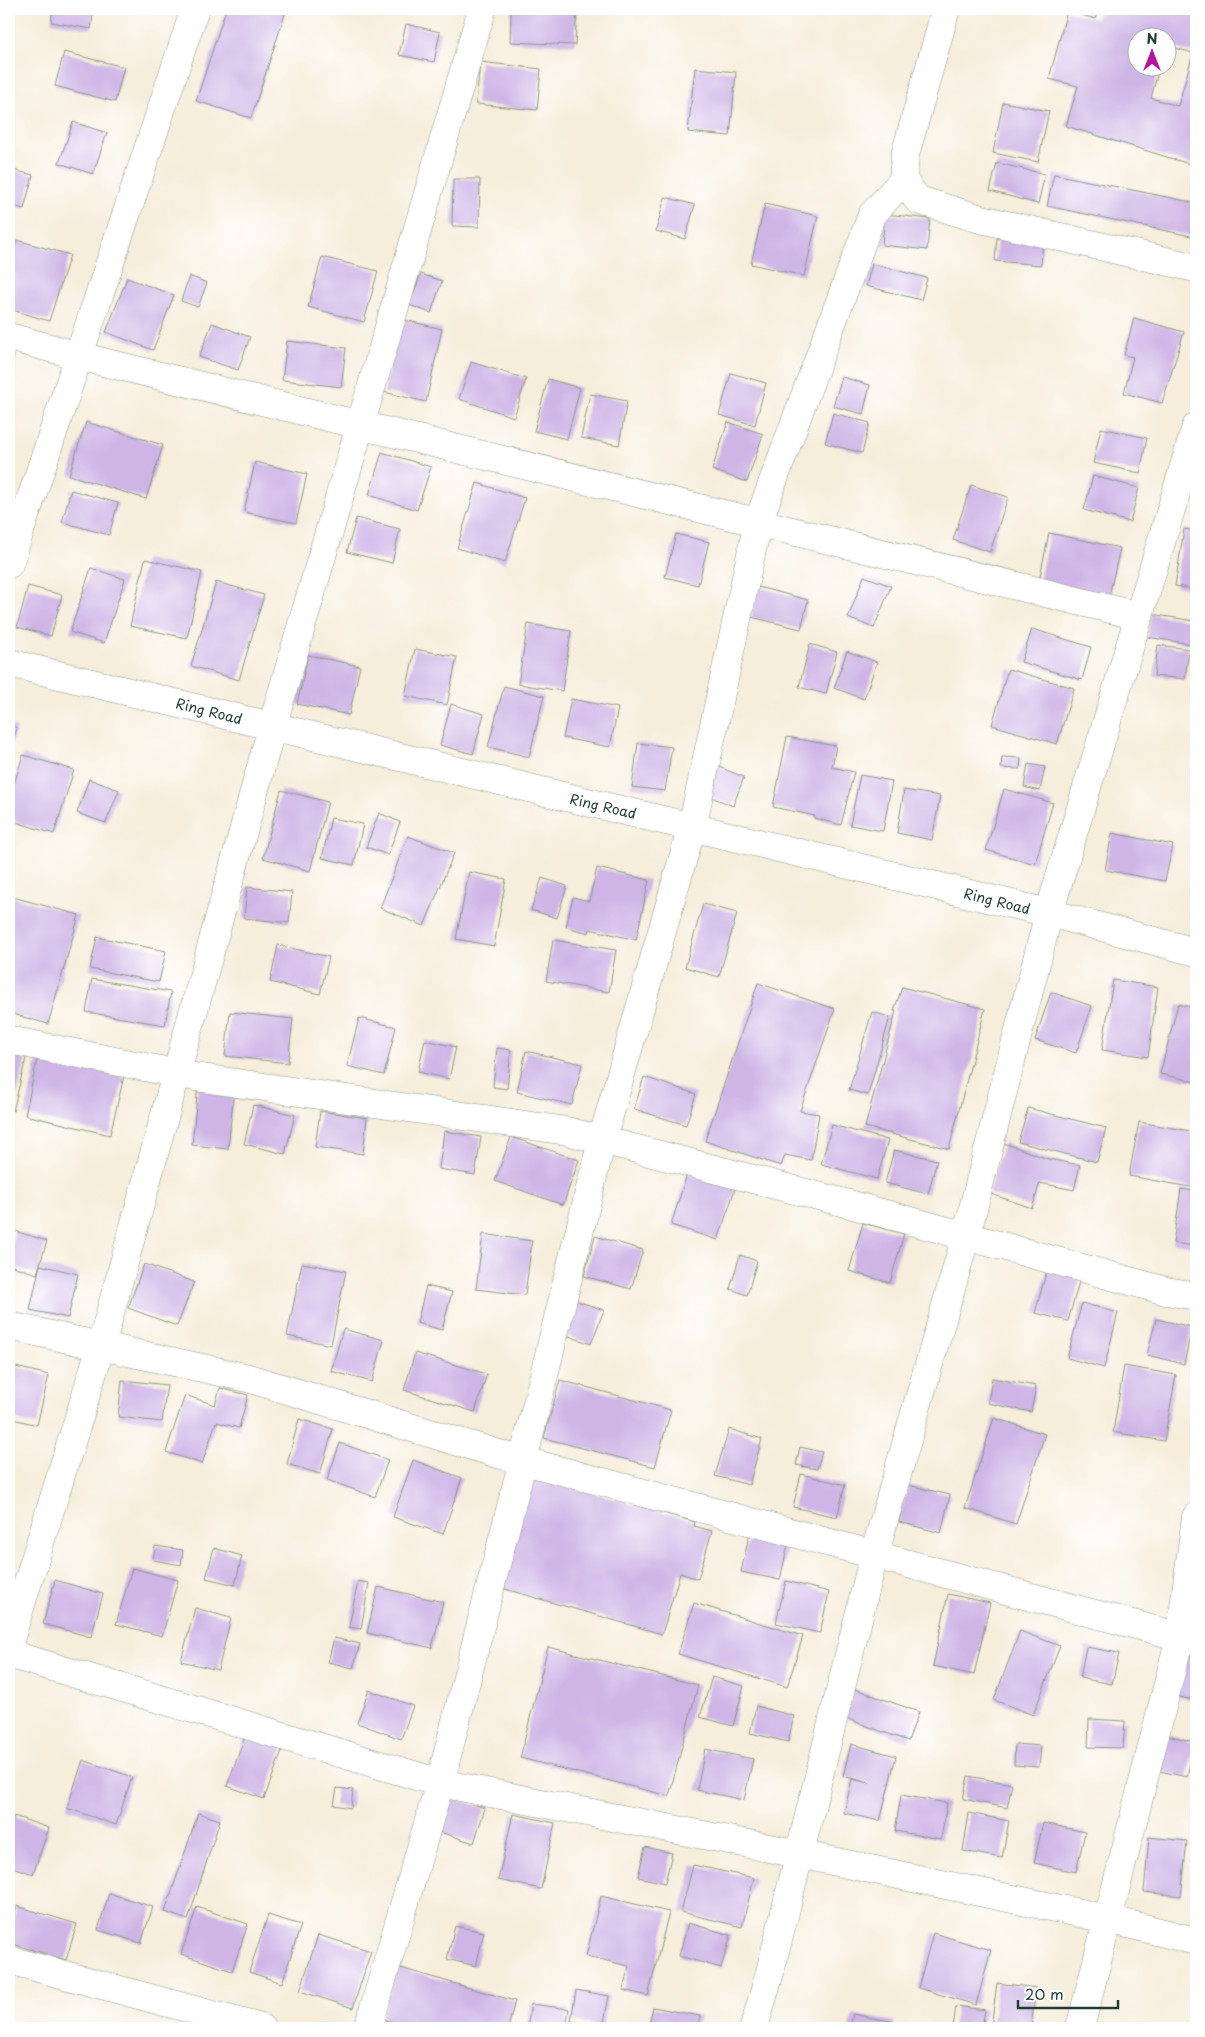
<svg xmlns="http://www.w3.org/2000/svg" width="1205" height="2037" viewBox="0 0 1205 2037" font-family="'Playpen Sans',sans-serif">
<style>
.building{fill:#ceb5e6;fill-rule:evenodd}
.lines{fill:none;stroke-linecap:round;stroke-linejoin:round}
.minor-casing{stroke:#8a9587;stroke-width:29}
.tertiary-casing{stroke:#8a9587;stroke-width:29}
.trunk-casing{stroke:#8a9587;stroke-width:29}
.minor{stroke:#fff;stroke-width:28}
.tertiary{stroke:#fff;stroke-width:28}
.trunk{stroke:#fff;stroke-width:28}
.labels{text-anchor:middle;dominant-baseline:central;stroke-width:4.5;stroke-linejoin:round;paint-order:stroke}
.street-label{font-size:14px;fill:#1f3d34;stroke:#fff}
</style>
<rect width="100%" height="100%" fill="#fff"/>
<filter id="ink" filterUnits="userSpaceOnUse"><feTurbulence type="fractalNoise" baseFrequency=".02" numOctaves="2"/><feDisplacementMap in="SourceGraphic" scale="10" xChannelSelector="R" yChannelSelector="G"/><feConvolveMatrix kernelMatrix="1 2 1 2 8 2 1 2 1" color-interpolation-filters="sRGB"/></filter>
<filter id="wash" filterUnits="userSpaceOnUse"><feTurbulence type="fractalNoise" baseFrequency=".0096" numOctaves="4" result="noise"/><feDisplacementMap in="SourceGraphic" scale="20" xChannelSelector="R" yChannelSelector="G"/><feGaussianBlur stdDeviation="1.12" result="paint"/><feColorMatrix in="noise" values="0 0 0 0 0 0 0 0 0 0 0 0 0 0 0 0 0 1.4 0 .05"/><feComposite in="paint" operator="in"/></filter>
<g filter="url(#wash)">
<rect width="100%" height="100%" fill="#f6edda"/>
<g id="blocks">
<g class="building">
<path d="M53,9h41l-3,20 -40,-7z"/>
<path d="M226,9h44l15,5 -34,104 -55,-17z"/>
<path d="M511,9h66l-2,36 -65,-3z"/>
<path d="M1099,9h97v157l-130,-40 12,-40 -29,-7 18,-68 29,8zM1138,38h30v8l25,7 -15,53 -27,-8 8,-30h-21z"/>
<path d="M406,24l34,8 -6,30 -35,-7z"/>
<path d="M64,52l60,15 -9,35 -60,-16z"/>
<path d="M480,62l61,7 -4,41 -61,-6z"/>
<path d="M695,68l41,4 -6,64 -42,-4z"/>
<path d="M1003,102l46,9 -11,51 -45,-9z"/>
<path d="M73,122l34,11 -14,41 -34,-11z"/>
<path d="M997,163l48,11 -7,30 -48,-13z"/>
<path d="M9,169l24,6 -9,34 -15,-4z"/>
<path d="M1054,174l142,29v34l-149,-31z"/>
<path d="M453,179h27l-1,48 -27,-1z"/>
<path d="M665,197l30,8 -10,34 -29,-8z"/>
<path d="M765,204l53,12 -14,60 -53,-12z"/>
<path d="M885,214l45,5 -3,31 -45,-5z"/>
<path d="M997,238l46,4 -2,23 -46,-4z"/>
<path d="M17,240l53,15 -21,66 -40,-12v-41z"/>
<path d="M322,257l56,14 -14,51 -56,-15z"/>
<path d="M872,264l55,14 -6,22 -55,-14z"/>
<path d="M421,274l21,7 -11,32 -22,-8z"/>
<path d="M189,276l18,7 -9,24 -17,-6z"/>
<path d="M127,278l47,17 -21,55 -47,-18z"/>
<path d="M1134,318l50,14 -22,71 -38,-10 9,-36 -9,-2z"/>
<path d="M400,319l42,10 -16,73 -42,-10z"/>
<path d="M212,323l38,14 -12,33 -39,-13z"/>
<path d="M287,341l59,7 -5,39 -59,-7z"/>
<path d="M9,354l5,1 -4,20h-1z"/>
<path d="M471,362l55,17 -12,38 -55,-18z"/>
<path d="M731,373l35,10 -11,42 -36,-10z"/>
<path d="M842,377l28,8 -7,29 -30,-8z"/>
<path d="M548,379l32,9 -13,51 -33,-8z"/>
<path d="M590,394l37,7 -8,44 -38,-7z"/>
<path d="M833,413l37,10 -8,30 -37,-10z"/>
<path d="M86,422l77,23 -17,54 -77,-24z"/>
<path d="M728,422l35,12 -16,48 -35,-12z"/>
<path d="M1101,428l46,10 -7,35 -47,-10z"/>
<path d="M382,452l49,15 -14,43 -48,-15z"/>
<path d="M255,462l52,12 -11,49 -52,-11z"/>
<path d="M1093,476l46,12 -9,34 -46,-12z"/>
<path d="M477,483l48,15 -20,65 -48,-15z"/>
<path d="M971,485l37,12 -18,55 -37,-12z"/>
<path d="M71,490l47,13 -9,32 -47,-13z"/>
<path d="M356,518l44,11 -8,34 -45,-11z"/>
<path d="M1184,529l12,2v58l-21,-3z"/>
<path d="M1049,533l71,15 -11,48 -70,-15z"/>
<path d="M676,534l33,8 -11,43 -33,-8z"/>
<path d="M145,559l57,13 -15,66 -57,-12z"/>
<path d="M91,568l34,11 -21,64 -34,-11z"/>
<path d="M864,576l27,10 -17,42 -26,-10z"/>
<path d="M216,582l48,13 -25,85 -48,-14z"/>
<path d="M28,586l34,9 -11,41 -34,-9z"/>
<path d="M758,587l50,13 -7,29 -50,-12z"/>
<path d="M1151,614l43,7 -3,23 -44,-7z"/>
<path d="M528,624l43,7 -9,60 -44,-7z"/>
<path d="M1032,629l59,18 -9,33 -61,-18z"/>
<path d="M810,644l27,8 -11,42 -27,-7z"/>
<path d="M1158,645l31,4 -4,30 -31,-3z"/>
<path d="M415,649l42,8 -10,48 -42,-9z"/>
<path d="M847,651l30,11 -13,37 -30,-11z"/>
<path d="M308,655l52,11 -11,49 -52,-11z"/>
<path d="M1008,669l66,19 -17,56 -65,-19z"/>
<path d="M504,686l40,10 -15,61 -41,-10z"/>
<path d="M571,699l47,9 -8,39 -47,-9z"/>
<path d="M451,704l33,10 -11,40 -33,-9z"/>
<path d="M9,724l8,4 -8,22z"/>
<path d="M787,737l49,9 -4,21 22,5 -13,53 -27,-7 1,-2 -42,-9z"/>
<path d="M638,743l34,4 -7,44 -33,-4z"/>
<path d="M23,755l51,15 -20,64 -45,-14v-20z"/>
<path d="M1002,757l19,1 -1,11 -19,-1z"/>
<path d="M1028,764l17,3 -5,24 -16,-4z"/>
<path d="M714,765l30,12 -11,29 -31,-13z"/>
<path d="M860,775l32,6 -9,50 -33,-6z"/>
<path d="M89,779l30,11 -13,33 -29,-10z"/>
<path d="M1004,789l49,14 -18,61 -49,-14z"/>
<path d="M281,790l47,12 -18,69 -47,-13z"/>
<path d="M904,790l36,6 -8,44 -35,-7z"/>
<path d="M379,813l21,9 -12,33 -22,-8z"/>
<path d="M331,818l32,6 -9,41 -32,-7z"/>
<path d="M1112,833l61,12 -8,36 -60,-11z"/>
<path d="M408,836l46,17 -30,73 -44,-18z"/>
<path d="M597,868l52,12 -13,60 -46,-11 -1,4 -23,-6 7,-30 16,4z"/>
<path d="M469,872l37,7 -12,67 -38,-7z"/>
<path d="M542,878l25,8 -10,32 -26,-8z"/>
<path d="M247,887l45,5 -3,31 -45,-5z"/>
<path d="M9,896l70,19 -31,109 -39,-11z"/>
<path d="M703,904l34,9 -18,64 -34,-10z"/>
<path d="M97,937l69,14 -7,31 -69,-13z"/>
<path d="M553,940l63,10 -7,42 -63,-11z"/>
<path d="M278,945l51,12 -9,37 -50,-12z"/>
<path d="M92,979l79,13 -6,33 -79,-13z"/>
<path d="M1113,980l45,7 -10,70 -46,-7z"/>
<path d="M758,983l77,26 -35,102 19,3 -8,46 -26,-5 -4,11 -76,-25z"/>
<path d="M902,987l83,22 -36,140 -84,-22 31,-116h-2z"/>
<path d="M1051,992l41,14 -16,47 -41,-13z"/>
<path d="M1178,1004l18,4v74l-36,-8z"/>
<path d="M230,1012l63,7 -5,44 -63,-7z"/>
<path d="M872,1012l18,5 -22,78 -19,-5z"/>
<path d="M359,1018l37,9 -12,48 -37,-9z"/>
<path d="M425,1040l31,7 -7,32 -31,-7z"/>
<path d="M497,1048l14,2 -4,39 -14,-2z"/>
<path d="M9,1050l18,4 -14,57 -4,-1z"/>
<path d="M526,1051l56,13 -10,41 -55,-13z"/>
<path d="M38,1056l86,20 -14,59 -85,-20z"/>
<path d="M644,1077l52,17 -10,31 -52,-16z"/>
<path d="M198,1085l36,4 -6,60 -36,-4z"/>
<path d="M253,1105l42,10 -10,39 -41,-10z"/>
<path d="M1028,1108l78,20 -9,34 -79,-20z"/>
<path d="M320,1111l47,7 -4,36 -48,-7z"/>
<path d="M1139,1122l57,10v56l-67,-12z"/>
<path d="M832,1125l56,15 -11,39 -56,-15z"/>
<path d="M444,1131l37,6 -6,38 -36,-6z"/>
<path d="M511,1137l68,23 -16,45 -68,-24z"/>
<path d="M1004,1143l44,16 32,6 -6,25 -34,-7 -8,25 -44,-15z"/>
<path d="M894,1150l43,10 -9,34 -43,-11z"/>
<path d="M687,1174l48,15 -17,51 -47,-15z"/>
<path d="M1181,1189l15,2v55l-23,-3z"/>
<path d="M863,1223l41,11 -14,49 -41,-12z"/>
<path d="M15,1231l32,10 -10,33 -28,-9v-13z"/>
<path d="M483,1234l49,7 -7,54 -49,-6z"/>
<path d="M595,1236l48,14 -12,39 -47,-13z"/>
<path d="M740,1255l17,6 -10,34 -17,-6z"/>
<path d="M302,1263l44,8 -15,74 -44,-9z"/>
<path d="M144,1264l50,18 -17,44 -49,-18z"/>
<path d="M40,1265l38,9 -10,44 -38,-8z"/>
<path d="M1048,1266l33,9 -13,46 -33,-8z"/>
<path d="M426,1286l26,6 -10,38 -25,-7z"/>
<path d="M568,1298l36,12 -13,34 -36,-13z"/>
<path d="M1082,1303l36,10 -14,55 -37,-10z"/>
<path d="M1156,1319l36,8 -8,37 -37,-9z"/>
<path d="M343,1329l41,11 -12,42 -41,-11z"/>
<path d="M415,1353l72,21 -12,38 -71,-22z"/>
<path d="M12,1366l37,9 -12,50 -28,-7v-39z"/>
<path d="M1124,1366l52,9 -12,66 -51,-9z"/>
<path d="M992,1378l44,8 -5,26 -43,-9z"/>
<path d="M122,1380l45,5 -5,37 -44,-5z"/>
<path d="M560,1380l111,30 -16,57 -111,-29z"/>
<path d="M220,1388l28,7 -9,33 -23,-6 -14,42 -36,-12 19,-57 30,10z"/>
<path d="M994,1418l51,16 -29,90 -51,-16z"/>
<path d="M299,1419l34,10 -13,45 -33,-10z"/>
<path d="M729,1429l33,10 -13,46 -34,-9z"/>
<path d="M340,1443l48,17 -13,37 -48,-17z"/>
<path d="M800,1447l22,5 -5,17 -21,-4z"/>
<path d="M413,1460l49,18 -19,56 -50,-17z"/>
<path d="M524,1473l171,49 -1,4 18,5 -14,48 -18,-6 -18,61 -171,-49z"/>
<path d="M801,1474l44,11 -8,32 -44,-10z"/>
<path d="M908,1485l42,10 -9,38 -42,-11z"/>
<path d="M749,1536l39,8 -8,36 -39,-8z"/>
<path d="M155,1546l28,4 -2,15 -28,-5z"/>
<path d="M214,1548l28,8 -7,29 -29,-7z"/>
<path d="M132,1568l46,12 -16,56 -46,-12z"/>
<path d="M55,1580l48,14 -12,43 -48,-13z"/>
<path d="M358,1581l11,2 -8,46 -12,-2z"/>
<path d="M786,1581l43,11 -9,41 -44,-10z"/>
<path d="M378,1587l65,15 -11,46 -65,-15z"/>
<path d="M948,1594l42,9 -16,72 -41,-9z"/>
<path d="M694,1603l109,33 -16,51 -109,-33z"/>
<path d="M195,1608l36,10 -13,52 -37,-9z"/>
<path d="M1020,1631l40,15 -27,69 -39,-15z"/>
<path d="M334,1638l26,6 -7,24 -25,-6z"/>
<path d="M548,1647l150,38 -29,111 -149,-38z"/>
<path d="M1086,1647l33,6 -7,31 -32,-6z"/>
<path d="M1187,1654l9,3v44l-19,-5z"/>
<path d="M712,1677l32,9 -11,40 -33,-9z"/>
<path d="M852,1688l67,24 -11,29 -66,-24z"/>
<path d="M369,1690l44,16 -12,33 -44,-16z"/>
<path d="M756,1706l38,10 -6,26 -38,-9z"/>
<path d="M1089,1719l36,2 -2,27 -35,-1z"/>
<path d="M246,1734l37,14 -19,51 -37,-13z"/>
<path d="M1163,1734l32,8 -8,35 -32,-7z"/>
<path d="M851,1744l45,12 -16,65 -36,-8 8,-34 18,4 -27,-7z"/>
<path d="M1015,1744l26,2 -2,21 -25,-2z"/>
<path d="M705,1749l48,10 -9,41 -47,-10z"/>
<path d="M83,1760l49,17 -16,48 -49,-17z"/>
<path d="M968,1776l44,8 -5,24 -44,-9z"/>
<path d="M337,1788l16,2 -2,18 -17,-3z"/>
<path d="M444,1795l41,13 -11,35 -41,-13z"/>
<path d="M901,1795l46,8 -6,36 -46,-8z"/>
<path d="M198,1813l22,7 -32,100 -23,-8z"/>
<path d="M969,1813l40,8 -7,37 -39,-7z"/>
<path d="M513,1814l42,9 -14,66 -43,-9z"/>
<path d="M14,1816l35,12 -16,46 -24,-8v-35z"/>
<path d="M1043,1823l42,9 -9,40 -42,-9z"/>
<path d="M1149,1837l38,4 -6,55 -37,-4z"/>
<path d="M645,1847l27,6 -7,30 -27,-6z"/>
<path d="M693,1865l61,13 -12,49 -61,-15z"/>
<path d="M109,1893l44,14 -12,36 -43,-13z"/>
<path d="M601,1896l68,16 -21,84 -25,-6 6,-24 -43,-10z"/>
<path d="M17,1906l60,18 -11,36 -57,-17v-11z"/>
<path d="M197,1907l51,17 -16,47 -51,-17z"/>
<path d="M268,1915l33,10 -19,58 -33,-11z"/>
<path d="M688,1923l43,12 -10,33 -42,-12z"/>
<path d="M455,1926l29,6 -8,34 -29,-7z"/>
<path d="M933,1933l58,17 -15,55 -58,-17z"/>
<path d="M318,1935l53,16 -18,57 -53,-17z"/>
<path d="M397,1967l118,34 -7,27h-92l-34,-9z"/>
<path d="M997,1983l39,5 -5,40h-40z"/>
<path d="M576,1990l33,6 -6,31 -32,-6z"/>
<path d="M531,2004l38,5 -3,19h-39z"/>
<path d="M956,2006l29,4 -3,18h-29z"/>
<path d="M653,2007l47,9 -3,12h-49z"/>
<path d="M853,2014l41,8 -1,6h-43z"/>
<path d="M779,2024l23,3v1h-24z"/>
</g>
</g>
</g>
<g filter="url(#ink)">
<use href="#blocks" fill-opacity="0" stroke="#8a9587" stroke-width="1"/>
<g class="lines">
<defs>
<g id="minor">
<path d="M946,9l-41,146 -2,25 15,20 63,19 215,49"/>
<path d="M9,337l86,23 1044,256"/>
<path d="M9,564l186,-555"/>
<path d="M9,1040l186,37 372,54 282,73 317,87 30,5"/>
<path d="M9,1326l239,52 254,77 694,186"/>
<path d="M9,1643l92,-297 171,-619 210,-718"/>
<path d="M9,1654l431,129 359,71 309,65 88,22"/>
<path d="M368,2028l72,-245 83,-323 79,-320 90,-313 66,-305 114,-307 31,-35"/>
<path d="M754,2028l16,-56 104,-417 92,-319 83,-323 147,-486"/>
<path d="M1080,2028l100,-391 16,-120"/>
</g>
<path id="tertiary" d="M9,663l1040,250 147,39"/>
<path id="trunk" d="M9,1960l252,68"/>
</defs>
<use href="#minor" class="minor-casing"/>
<use href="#tertiary" class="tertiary-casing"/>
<use href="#trunk" class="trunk-casing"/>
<use href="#minor" class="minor"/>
<use href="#tertiary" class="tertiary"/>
<use href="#trunk" class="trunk"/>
</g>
</g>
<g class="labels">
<g class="street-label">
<text transform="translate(209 711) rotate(14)">Ring Road</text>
<text transform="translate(603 806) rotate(13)">Ring Road</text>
<text transform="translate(997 901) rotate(14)">Ring Road</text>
</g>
</g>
<rect width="1205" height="2037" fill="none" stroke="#fff" stroke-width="30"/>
<g transform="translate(1152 52)"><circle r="24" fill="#ffffff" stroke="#a5b1ae"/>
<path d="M0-4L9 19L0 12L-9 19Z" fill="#b5179e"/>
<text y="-8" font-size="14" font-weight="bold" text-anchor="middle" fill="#1f3d34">N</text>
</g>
<path d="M1018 2000v8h100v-8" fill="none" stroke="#1f3d34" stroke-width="2.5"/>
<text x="1025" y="2000" font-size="15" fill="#1f3d34" stroke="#ffffff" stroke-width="4" paint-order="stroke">20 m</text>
</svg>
